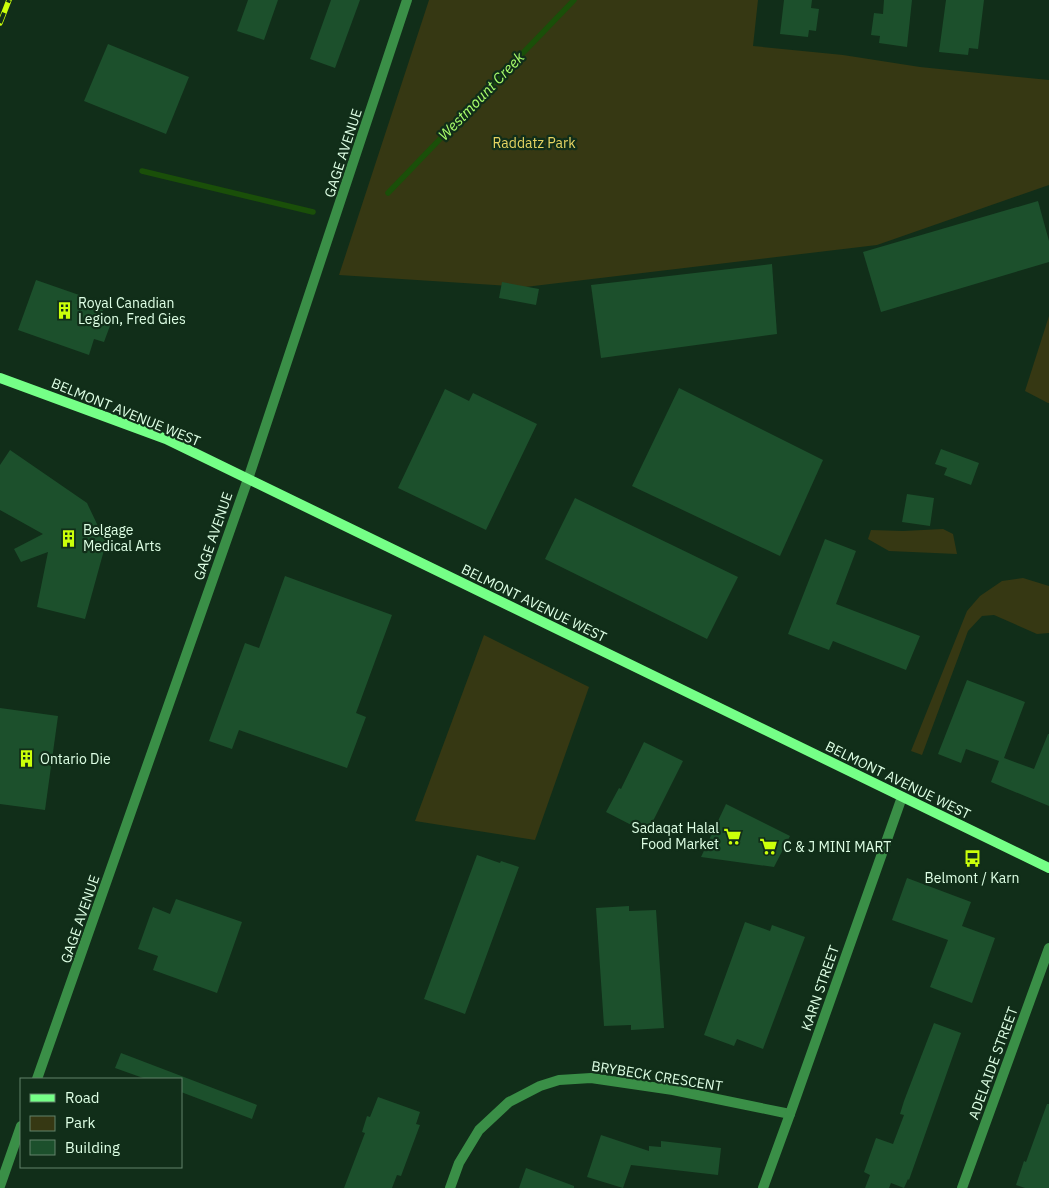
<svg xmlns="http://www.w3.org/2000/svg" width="1049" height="1188" viewBox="0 0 1049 1188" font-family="'IBM Plex Sans',sans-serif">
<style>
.green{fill:#363813}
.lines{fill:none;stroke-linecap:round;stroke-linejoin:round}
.stream{stroke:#1a4f09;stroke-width:5.5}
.building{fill:#1c502c}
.street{stroke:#3a8f47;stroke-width:10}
.secondary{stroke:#75ff87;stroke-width:10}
.rail-casing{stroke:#cbff0a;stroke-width:5.5}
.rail{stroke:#112e19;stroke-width:4;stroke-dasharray:11;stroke-linecap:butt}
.labels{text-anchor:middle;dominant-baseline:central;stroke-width:4.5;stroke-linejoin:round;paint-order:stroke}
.park-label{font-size:14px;fill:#e6d462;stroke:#112e19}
.street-label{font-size:14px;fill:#deffe5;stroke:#112e19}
.poi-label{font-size:14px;fill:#deffe5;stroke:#112e19;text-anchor:start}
.water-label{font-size:15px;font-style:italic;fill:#aaff6c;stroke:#112e19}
</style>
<rect width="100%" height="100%" fill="#112e19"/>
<g class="green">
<path d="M429,0h329l-5,46 90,9 77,12 129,13v105l-172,60 -352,42 -186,-12z"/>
<path d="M1049,316v87h-1l-23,-12z"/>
<path d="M943,529l10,5 4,20 -68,-3 -21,-12 3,-9 32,1z"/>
<path d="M1023,578l26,8v47l-12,1 -43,-19 -12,1 -14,15 -46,124 -11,-4 56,-140 13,-15 22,-15z"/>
<path d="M484,635l105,52 -54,153 -120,-19z"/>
</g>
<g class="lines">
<g class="stream">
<path d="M142,171l171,41"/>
<path d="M388,193l186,-193"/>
</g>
</g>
<g class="building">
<path d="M248,0h30l-14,40 -27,-9z"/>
<path d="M331,0h29l-25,68 -25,-9z"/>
<path d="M784,0h28l-1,8 8,1 -3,22 -7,-1 -1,7 -28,-3z"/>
<path d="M884,0h28l-5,47 -28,-4 1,-7 -9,-1 3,-22 9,1z"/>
<path d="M946,0h38l-6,49 -9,-1 -1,7 -29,-3z"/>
<path d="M108,44l81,33 -23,57 -82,-33z"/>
<path d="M1038,201l11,40v21l-168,50 -18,-60z"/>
<path d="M772,264l5,70 -176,24 -10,-73z"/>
<path d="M36,280l69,24 -5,15 11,4 -7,19 -10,-3 -5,16 -71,-25z"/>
<path d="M502,282l37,7 -3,16 -37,-7z"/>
<path d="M679,388l144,72 -43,96 -148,-70z"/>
<path d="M445,389l24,12 4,-8 64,31 -51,106 -88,-42z"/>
<path d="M941,449l38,14 -8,22 -27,-10 3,-7 -12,-4z"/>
<path d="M10,450l77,53 19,40 -21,76 -48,-12 11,-55 -27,10 -7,-13 29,-15 -43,-24v-45z"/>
<path d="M907,494l27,4 -4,28 -28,-4z"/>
<path d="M575,498l163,79 -31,62 -162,-80z"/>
<path d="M825,539l31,12 -20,53 84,32 -14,34 -73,-29 -4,9 -41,-16z"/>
<path d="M285,576l107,39 -36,98 10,4 -19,51 -108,-38 -7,19 -23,-8 36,-98 14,5z"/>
<path d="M967,680l58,22 -21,56 30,11 14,-35h1v72l-58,-24 8,-21 -33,-12 -5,14 -23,-9z"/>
<path d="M0,708l58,8 -13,94 -45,-6z"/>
<path d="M644,742l39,19 -36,72 -41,-21 13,-24 2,1z"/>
<path d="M726,804l64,32 -16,31 -73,-10z"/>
<path d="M477,855l23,8 1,-2 18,6 -54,147 -41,-15z"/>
<path d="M907,878l64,24 -9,24 33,12 -23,65 -42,-16 18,-47 -56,-20z"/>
<path d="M176,899l66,23 -25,71 -64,-23 5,-14 -20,-7 15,-42 17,7z"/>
<path d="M629,906v5l27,-1 8,118 -33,2v-5l-27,1 -8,-118z"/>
<path d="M745,922l25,9 2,-6 33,12 -42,112 -26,-10 -3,7 -30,-11z"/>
<path d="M934,1023l27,10 -52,147 -1,-1 -4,9 -13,-5 -2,5h-24l5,-13 -6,-3 12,-34 17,6 11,-29 -4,-1 4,-13z"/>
<path d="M121,1053l136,52 -5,14 -71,-27v-13h-35l-31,-11z"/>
<path d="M378,1097l42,15 -4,12 4,1 -19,51 -4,-1 -5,13h-48l21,-55 -3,-1 5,-16 3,1z"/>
<path d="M1047,1104h2v84h-24l-9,-3 8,-24 2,1z"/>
<path d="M601,1135l48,16v-5l12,1v-6l60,7 -3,27 -87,-10 -8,23 -36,-11z"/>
<path d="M526,1168l48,18v2h-55z"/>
</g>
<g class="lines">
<g class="street">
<path d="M37,1079l211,-600 159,-479"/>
<path d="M0,1186l21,-60"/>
<path d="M450,1188l9,-25 20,-33 30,-28 31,-16 19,-6 32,-2 82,12 117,24"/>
<path d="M763,1188l27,-74 112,-317"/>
<path d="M962,1188l87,-240"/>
</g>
<path class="secondary" d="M0,378l166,61 883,429"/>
<defs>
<path id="rail" d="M0,23l9,-23"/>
</defs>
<use href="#rail" class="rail-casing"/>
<use href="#rail" class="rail"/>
</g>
<defs>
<symbol id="building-bare" viewBox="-9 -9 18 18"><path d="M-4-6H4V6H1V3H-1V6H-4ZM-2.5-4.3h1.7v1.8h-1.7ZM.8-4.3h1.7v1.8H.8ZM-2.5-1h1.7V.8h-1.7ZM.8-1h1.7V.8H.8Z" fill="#cbff0a" stroke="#112e19" stroke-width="2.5" paint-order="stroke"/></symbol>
<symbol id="supermarket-bare" viewBox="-9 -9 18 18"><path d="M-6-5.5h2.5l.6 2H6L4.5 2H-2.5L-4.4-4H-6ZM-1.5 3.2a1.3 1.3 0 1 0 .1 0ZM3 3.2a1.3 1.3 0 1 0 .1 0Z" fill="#cbff0a" stroke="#112e19" stroke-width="2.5" paint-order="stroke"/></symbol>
<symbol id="bus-bare" viewBox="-9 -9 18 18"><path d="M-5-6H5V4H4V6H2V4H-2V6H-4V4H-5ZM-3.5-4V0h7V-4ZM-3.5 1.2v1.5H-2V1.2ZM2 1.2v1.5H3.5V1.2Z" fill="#cbff0a" stroke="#112e19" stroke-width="2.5" paint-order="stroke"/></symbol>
</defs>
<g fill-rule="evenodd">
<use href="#building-bare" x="52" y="298" width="25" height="25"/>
<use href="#building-bare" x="56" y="526" width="25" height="25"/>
<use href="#building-bare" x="14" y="746" width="25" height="25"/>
<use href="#supermarket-bare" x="720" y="824" width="25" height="25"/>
<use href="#supermarket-bare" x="756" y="834" width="25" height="25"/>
<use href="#bus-bare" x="960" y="846" width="25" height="25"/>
</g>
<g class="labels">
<g class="park-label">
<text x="534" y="143">Raddatz Park</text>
</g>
<g class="street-label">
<text transform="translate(343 153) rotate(-72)">GAGE AVENUE</text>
<text transform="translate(126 412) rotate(22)">BELMONT AVENUE WEST</text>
<text transform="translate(213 536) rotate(-71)">GAGE AVENUE</text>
<text transform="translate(534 603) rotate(26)">BELMONT AVENUE WEST</text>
<text transform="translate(898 780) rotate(26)">BELMONT AVENUE WEST</text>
<text transform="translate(80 919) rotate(-71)">GAGE AVENUE</text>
<text transform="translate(820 988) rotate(-71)">KARN STREET</text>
<text transform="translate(993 1063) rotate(-70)">ADELAIDE STREET</text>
<text transform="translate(657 1076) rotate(9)">BRYBECK CRESCENT</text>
</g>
<g class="poi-label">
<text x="78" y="303">Royal Canadian<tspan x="78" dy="16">Legion, Fred Gies</tspan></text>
<text x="83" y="530">Belgage<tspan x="83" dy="16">Medical Arts</tspan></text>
<text x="40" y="759">Ontario Die</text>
<text x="719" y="828" text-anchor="end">Sadaqat Halal<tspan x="719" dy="16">Food Market</tspan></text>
<text x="783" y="847">C &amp; J MINI MART</text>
<text x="972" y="878" text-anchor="middle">Belmont / Karn</text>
</g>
<g class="water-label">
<text transform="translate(481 96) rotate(-46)">Westmount Creek</text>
</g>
</g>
<rect x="20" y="1078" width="162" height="90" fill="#112e19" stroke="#63826b"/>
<rect x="30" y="1094" width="25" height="8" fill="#75ff87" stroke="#63826b"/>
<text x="65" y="1103" font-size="15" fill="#deffe5">Road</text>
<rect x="30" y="1116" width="25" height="15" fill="#363813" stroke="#63826b"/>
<text x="65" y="1128" font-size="15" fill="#deffe5">Park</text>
<rect x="30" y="1140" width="25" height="15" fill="#1c502c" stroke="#63826b"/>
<text x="65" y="1153" font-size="15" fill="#deffe5">Building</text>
</svg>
